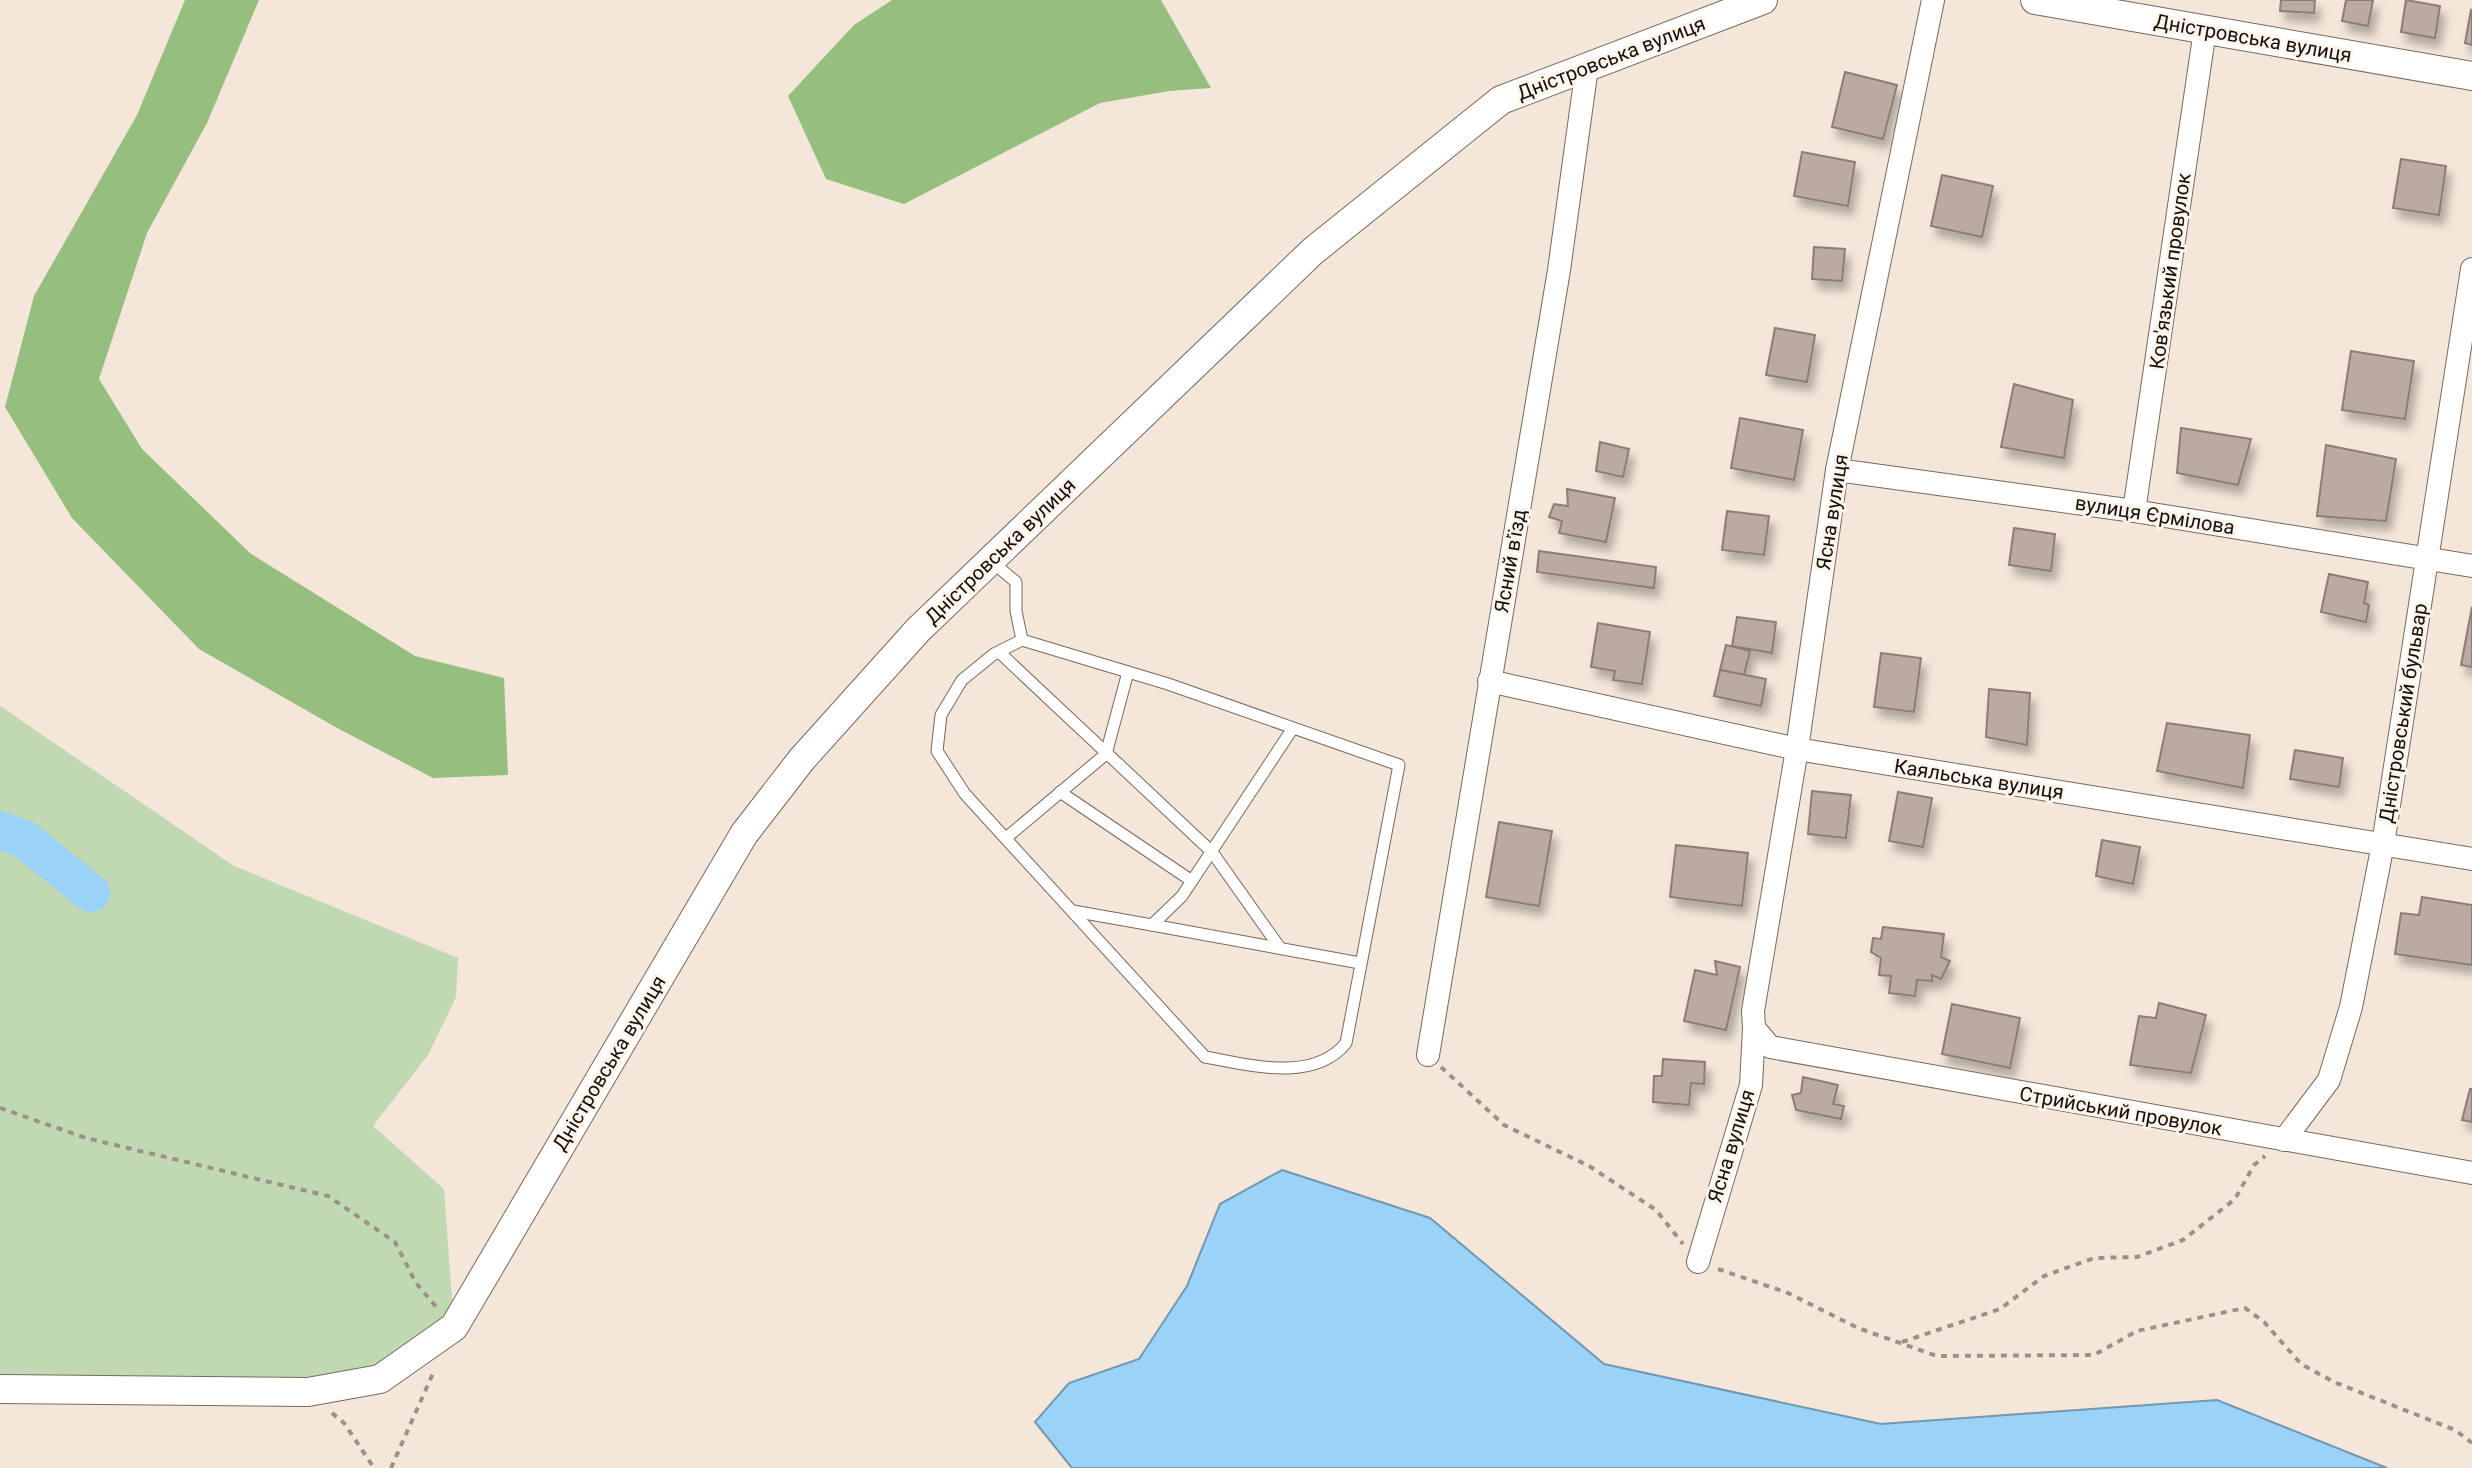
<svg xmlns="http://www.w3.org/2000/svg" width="2472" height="1468" viewBox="0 0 2472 1468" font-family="Roboto,sans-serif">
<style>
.green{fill:#c0d9b2}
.forest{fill:#96be7e}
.water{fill:#9bd2f7;stroke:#7298b0;stroke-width:2}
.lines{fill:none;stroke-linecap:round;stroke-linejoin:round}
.river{stroke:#9bd2f7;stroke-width:38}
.building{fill:#bbaaa1;stroke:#8c7d74;stroke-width:2;filter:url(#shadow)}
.service-casing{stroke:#766a5e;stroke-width:13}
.minor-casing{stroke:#766a5e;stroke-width:24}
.tertiary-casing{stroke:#766a5e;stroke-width:30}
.path{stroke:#9c9188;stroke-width:4;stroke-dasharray:6 6;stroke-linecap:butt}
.service{stroke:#fff;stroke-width:11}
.minor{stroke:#fff;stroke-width:22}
.tertiary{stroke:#fff;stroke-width:28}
.labels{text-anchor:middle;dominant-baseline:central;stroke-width:6;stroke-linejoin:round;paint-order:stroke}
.street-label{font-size:20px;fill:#140f0b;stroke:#fdf4ec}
</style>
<defs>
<filter id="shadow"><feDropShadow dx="5" dy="9" stdDeviation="4" flood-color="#0004"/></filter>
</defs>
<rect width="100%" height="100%" fill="#f4e6d9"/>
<path class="green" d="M0,706l234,160 224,92 -2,39 -28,58 -55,71 71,63 10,138 -74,52 -380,10v-552l10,-5 -10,-19z"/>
<g class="forest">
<path d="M185,0h74l-52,123 -60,110 -48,146 43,70 109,105 164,102 89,22 4,97 -75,3 -94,-49 -140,-80 -127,-131 -67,-111 29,-111 103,-181z"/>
<path d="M892,0h269l50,88 -42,3 -69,12 -196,101 -78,-25 -38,-83 66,-71z"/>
</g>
<path class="water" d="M1282,1170l148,48 174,146 277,60 336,-24 170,68h-1315l-37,-46 34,-39 70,-24 48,-73 33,-82z"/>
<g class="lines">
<path class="river" d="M0,830l24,9 67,54"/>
</g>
<g class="building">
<path d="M2281,0h34l-1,13 -34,-2z"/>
<path d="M2346,0h27l-5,26 -26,-5z"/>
<path d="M2406,0l34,6 -5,32 -34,-6z"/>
<path d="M2471,10l1,1v34l-7,-2z"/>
<path d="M1845,72l52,13 -14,54 -51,-12z"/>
<path d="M1802,152l53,10 -7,44 -54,-10z"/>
<path d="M2401,159l45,7 -7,49 -46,-7z"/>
<path d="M1942,175l51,11 -11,51 -51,-11z"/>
<path d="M1814,247l31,2 -3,32 -30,-2z"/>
<path d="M1775,328l40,7 -8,47 -41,-7z"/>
<path d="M2351,351l63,10 -9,58 -63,-9z"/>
<path d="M2014,384l59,16 -9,58 -63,-11z"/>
<path d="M1740,418l63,12 -9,50 -63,-12z"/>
<path d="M2181,428l70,11 -13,46 -61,-12z"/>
<path d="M1600,442l29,7 -6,28 -27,-6z"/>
<path d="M2326,445l70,14 -10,62 -69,-5z"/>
<path d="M1567,489l48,9 -9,44 -47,-9 3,-12 -13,-4 5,-13 14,2z"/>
<path d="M1727,511l42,5 -5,39 -42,-5z"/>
<path d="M2014,528l41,6 -4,37 -42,-6z"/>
<path d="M1539,551l117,16 -2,21 -117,-16z"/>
<path d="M2329,574l39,8 -4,21 5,2 -3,17 -45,-10z"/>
<path d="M2472,607v60l-11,-2z"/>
<path d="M1737,617l39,5 -4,31 -40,-7z"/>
<path d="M1598,623l52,9 -8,52 -29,-4 2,-9 -24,-4z"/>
<path d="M1726,645l24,6 -6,24 -24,-5z"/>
<path d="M1881,653l40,5 -7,54 -40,-5z"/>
<path d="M1720,670l46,9 -5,27 -47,-10z"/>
<path d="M1989,689l41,4 -3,52 -41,-8z"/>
<path d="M2167,723l83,12 -7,53 -86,-17z"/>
<path d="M2295,750l48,8 -4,29 -49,-8z"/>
<path d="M1812,791l39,4 -5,43 -38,-4z"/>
<path d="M1898,792l34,6 -9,49 -34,-6z"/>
<path d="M1499,822l53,9 -13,75 -53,-9z"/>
<path d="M2102,840l38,7 -7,37 -37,-8z"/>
<path d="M1676,845l72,8 -6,53 -72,-9z"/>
<path d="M2422,897l50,8v60l-77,-11 6,-41 18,2z"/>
<path d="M1883,927l61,7 -3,23 9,4 -9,18 -9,-4v6l-15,-1 -2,16 -26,-3 2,-17 -12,-1 2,-17 -10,-6 2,-14 8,1z"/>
<path d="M1715,961l25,6 -14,63 -42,-9 11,-51 22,5z"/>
<path d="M2159,1003l47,12 -15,58 -61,-8 9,-49 17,2z"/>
<path d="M1952,1004l68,14 -10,50 -68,-14z"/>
<path d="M1663,1059l42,3 -1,22 -13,-1 -2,22 -36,-3 1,-26h8z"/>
<path d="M1803,1077l35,8 -5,19 11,2 -3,13 -45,-9 -4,-15 9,-2z"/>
<path d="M2470,1089h2v33l-10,-2z"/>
</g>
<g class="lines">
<defs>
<g id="service">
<path d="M991,561l25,21v29l6,29"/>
<path d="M1022,640l146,44 231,81 -53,278c-32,40 -97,22 -141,14l-240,-263 -28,-43 4,-36 21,-35 32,-26z"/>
<path d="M999,652l213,200 68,96"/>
<path d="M1060,792l132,89"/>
<path d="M1006,838l100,-84 22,-82"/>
<path d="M1073,911l79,14 30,-29 111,-168"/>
<path d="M1152,925l208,38"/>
</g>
<g id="minor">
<path d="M1933,0l-96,470 -40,279 -44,262 1,17 16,19 702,126"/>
<path d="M1837,470l297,41 338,55"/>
<path d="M2134,511l71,-481"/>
<path d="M1489,681l308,68 675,110"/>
<path d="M1428,1055l131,-785 28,-203"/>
<path d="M2284,1140l45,-60 22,-73 32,-163 89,-575"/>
<path d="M1698,1262l53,-177 3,-57"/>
</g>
<g id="tertiary">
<path d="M2035,0l437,76"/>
<path d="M0,1389l308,3 72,-13 74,-52 290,-493 58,-75 116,-129 395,-379 188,-151 262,-100"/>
</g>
</defs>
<use href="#service" class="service-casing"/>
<use href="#minor" class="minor-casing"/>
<use href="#tertiary" class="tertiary-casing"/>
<g class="path">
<path d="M1441,1067l63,58 85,41 67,44 27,34"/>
<path d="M0,1108l86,30 242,58 67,46 21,41 22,26"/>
<path d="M1718,1269l70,24 70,35 79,28 157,-1 43,-24 108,-23 19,14 37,42 33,18 121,48 17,13"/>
<path d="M1902,1342l98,-33 44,-33 50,-18 43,-1 46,-17 52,-41 19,-34 11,-9"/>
<path d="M332,1413l12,10 30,45"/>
<path d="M391,1468l43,-97"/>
</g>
<use href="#service" class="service"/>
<use href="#minor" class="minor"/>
<use href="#tertiary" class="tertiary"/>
</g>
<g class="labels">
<g class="street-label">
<text transform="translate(2253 38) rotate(10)">Дністровська вулиця</text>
<text transform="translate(1611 58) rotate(-21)">Дністровська вулиця</text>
<text transform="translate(2170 271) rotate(-82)">Ков'язький провулок</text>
<text transform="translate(1832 512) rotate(-81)">Ясна вулиця</text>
<text transform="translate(2155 515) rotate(9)">вулиця Єрмілова</text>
<text transform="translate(1000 551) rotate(-44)">Дністровська вулиця</text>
<text transform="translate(1510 561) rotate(-80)">Ясний в'їзд</text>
<text transform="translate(2403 713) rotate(-81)">Дністровський бульвар</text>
<text transform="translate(1979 779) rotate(9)">Каяльська вулиця</text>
<text transform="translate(609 1063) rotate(-59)">Дністровська вулиця</text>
<text transform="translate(2121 1111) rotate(10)">Стрийський провулок</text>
<text transform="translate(1731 1146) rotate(-73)">Ясна вулиця</text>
</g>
</g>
</svg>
